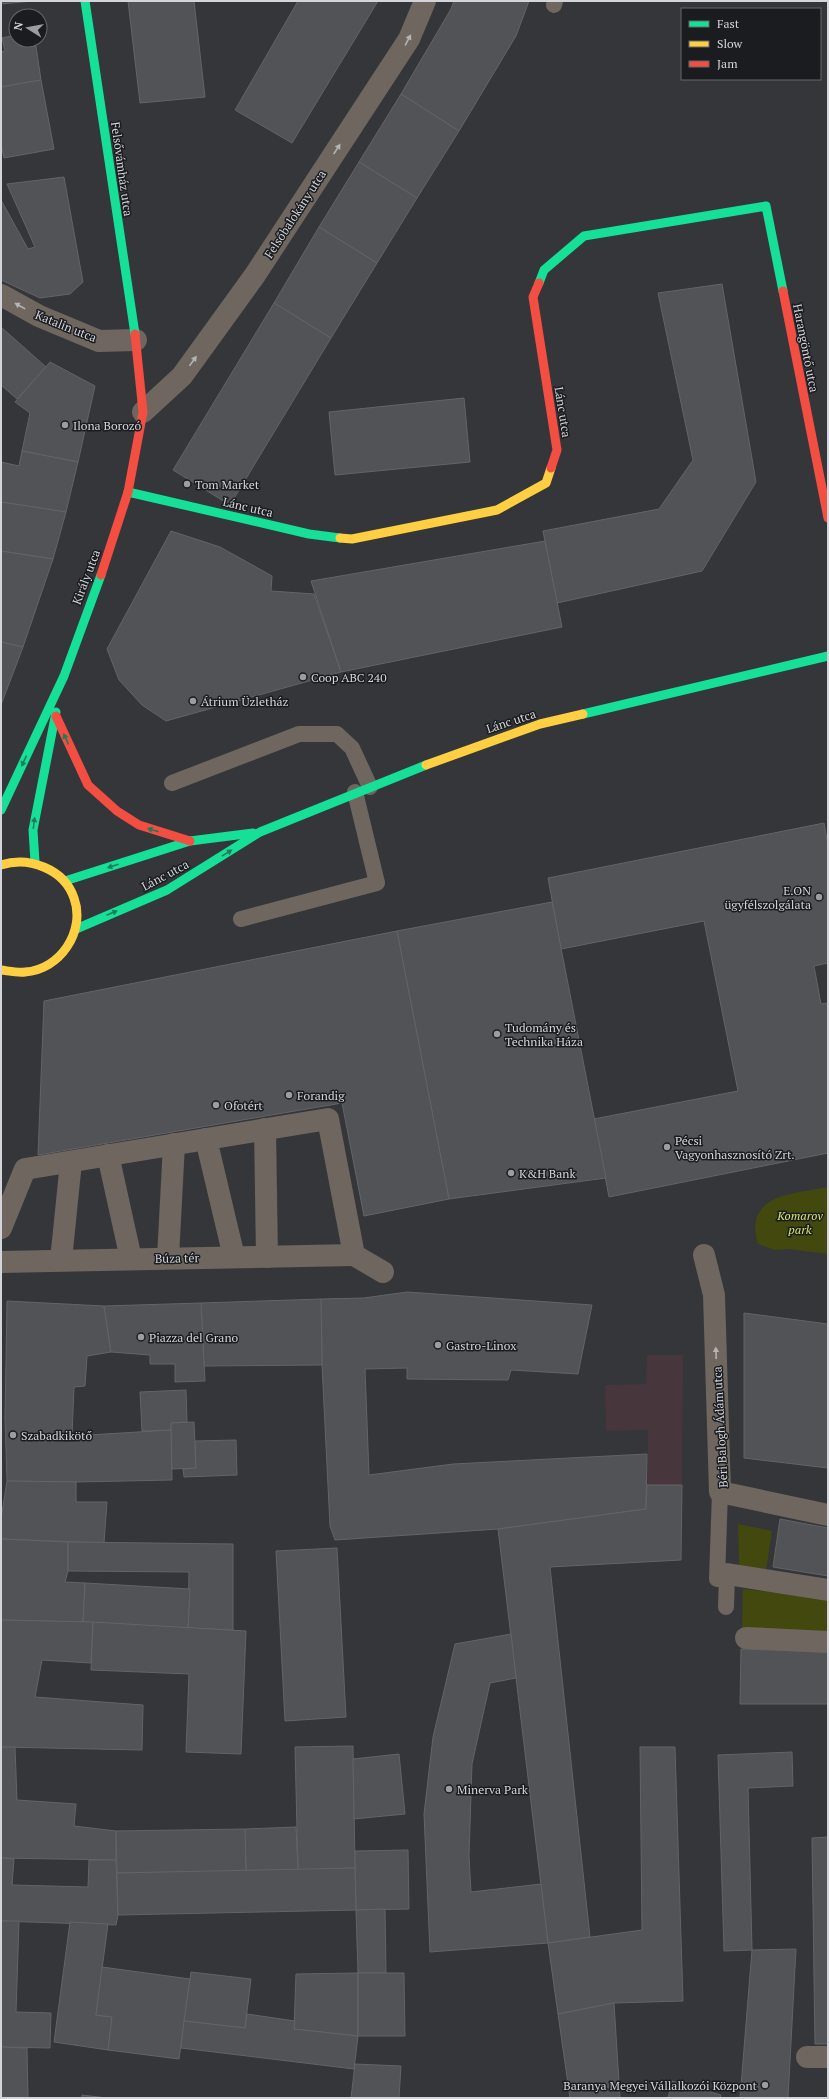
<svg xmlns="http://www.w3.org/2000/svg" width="829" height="2099" viewBox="0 0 829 2099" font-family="'PT Serif',serif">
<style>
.industrial{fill:#47363c}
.green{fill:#42480e}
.building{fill:#525356;stroke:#626467}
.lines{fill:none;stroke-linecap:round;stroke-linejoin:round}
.lane{stroke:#6e665f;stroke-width:16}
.street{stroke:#6e665f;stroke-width:22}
.fast{stroke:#16e098;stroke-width:9}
.slow{stroke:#ffcf43;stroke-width:9}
.jam{stroke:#f24e42;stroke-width:9}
.oneway{fill:#b5b4b5}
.oneway2{fill:#187e5c}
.poi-dot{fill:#9b9da2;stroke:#1b1c20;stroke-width:1.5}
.labels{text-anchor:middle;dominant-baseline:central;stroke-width:3;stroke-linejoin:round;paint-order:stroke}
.street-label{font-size:12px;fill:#d3d5da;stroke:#1b1c20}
.poi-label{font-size:12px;fill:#d3d5da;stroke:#1b1c20;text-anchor:start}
.park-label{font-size:12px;font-style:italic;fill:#d6e769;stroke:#1b1c20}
</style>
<rect width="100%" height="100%" fill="#34363a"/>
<path class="industrial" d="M647,1355h36l-1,130h-35l1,-55 -42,1 -1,-46 41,-1z"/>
<g class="green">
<path d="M828,1187v67l-40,-5 -14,1 -16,-6c-15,-50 35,-50 70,-57z"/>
<path d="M738,1524l34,7 -6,40 -27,-5z"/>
<path d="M743,1589l85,9v36l-86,-4z"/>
</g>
<g class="building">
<path d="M1,1h32l-32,3z"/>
<path d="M128,1h66l11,96 -65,6z"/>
<path d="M298,1h80l-86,142 -57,-33z"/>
<path d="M454,1h75l-13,35 -57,95 -58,-37 50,-85z"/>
<path d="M16,35v5h19l6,40 -40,7v-35l4,-1 -3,-13z"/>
<path d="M41,80l13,69 -50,9 -3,-14v-57z"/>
<path d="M401,94l58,37 -42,67 -58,-36z"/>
<path d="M359,162l58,36 -40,65 -58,-36z"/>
<path d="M64,177l19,105 -13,12 -30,4 -39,-18v-80l27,49 7,-2 -28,-63z"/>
<path d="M319,227l58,36 -46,75 -57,-35z"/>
<path d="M722,284l34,198 -54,89 -145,32 -14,-72 116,-22 34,-49 -35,-167z"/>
<path d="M274,303l57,35 -101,167 -57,-35z"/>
<path d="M1,327l45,40 -29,32 -16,-14z"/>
<path d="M50,362l45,24 -17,76 -56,-11 8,-38 -15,-11z"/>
<path d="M464,398l6,64 -135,13 -6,-63z"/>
<path d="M22,451l56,11 -12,50 -65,-10v-40l18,4z"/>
<path d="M1,502l65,10 -13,47 -52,-8z"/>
<path d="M171,531l49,16 52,29 -1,15 43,3 27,78 -175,49 -24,-16 -23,-25 -12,-31z"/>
<path d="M545,541l17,86 -221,45 -30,-91z"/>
<path d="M1,551l52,8 -30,88 -22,-5z"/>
<path d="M1,642l22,5 -22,58z"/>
<path d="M824,823l4,22v118l-14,3 7,38 7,-1v150l-219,44 -15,-78 144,-28 -34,-170 -143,28 -13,-71z"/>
<path d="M552,902l54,276 -157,21 -52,-268z"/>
<path d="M397,931l52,268 -85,17 -22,-113 -304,52 6,-154z"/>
<path d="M407,1292l185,13 -14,69 -67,-4 -3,10 -101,-1v-11l-42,1 4,106 84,-11 194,-10 -1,55 -148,20 -163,11 -5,-14 -8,-161 -1,-66 43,-1z"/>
<path d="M321,1299l1,66 -118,1 -3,-63z"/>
<path d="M7,1301l97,5 7,46 -24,4 -2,30 -11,1 -2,49 99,-6 1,50 -96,2 -69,-1 -2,-63z"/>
<path d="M201,1303l4,78 -30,1v-18h-25v-9l-39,-3 -7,-46z"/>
<path d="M744,1313l84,11v144l-84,-10z"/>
<path d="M186,1390l1,32 -16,1v7l-29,1 -2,-39z"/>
<path d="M194,1422l2,46 -24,1 -1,-46z"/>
<path d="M236,1440l1,35 -53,2 -1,-8 13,-1 -1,-27z"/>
<path d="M7,1481l69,1v20h31l-3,41 -103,-4v-20z"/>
<path d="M647,1485h35l-1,75 -131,7 40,370 -42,6 -50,-414 148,-20z"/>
<path d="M780,1519l48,9v48l-55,-9z"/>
<path d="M1,1539l67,3v29l-3,11 20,1 -2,39 -82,-2z"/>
<path d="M68,1542l165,2v86l-45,-2 1,-56 -121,-1z"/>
<path d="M337,1548l9,169 -61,4 -9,-170z"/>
<path d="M85,1583l105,6 -2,39 -105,-6z"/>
<path d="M1,1620l92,2 -2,41 -49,-3 -7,37 108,8 -1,45 -141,-3z"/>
<path d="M93,1622l153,9 -5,123 -55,-2 3,-78 -98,-4z"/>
<path d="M511,1634l5,44 -26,5 -18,81 -3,92 2,36 70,-8 7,59 -118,9 -6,-138 9,-77 22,-93z"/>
<path d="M741,1649l87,3v52h-88z"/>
<path d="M353,1746l2,122 -57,2 -3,-123z"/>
<path d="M1,1747h14l2,53 59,4 -2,22 42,5v29l-115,-2z"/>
<path d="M640,1747h35l8,254 -69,2 -56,11 -10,-71 94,-13z"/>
<path d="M792,1752l1,34 -45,2 4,162 -28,1 -6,-196z"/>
<path d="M399,1754l6,60 -51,5 -1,-60z"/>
<path d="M296,1827l2,43 -52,1 -1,-42z"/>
<path d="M245,1829l1,42 -129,2 -1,-42z"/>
<path d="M828,1837v207h-13l-3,-206z"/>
<path d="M408,1850l1,59 -53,1 -1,-59z"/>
<path d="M1,1858l13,1 -2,26 76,2 1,-27h27l2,55 -2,10 -115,-4z"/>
<path d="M355,1868l1,42 -238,5 -1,-42z"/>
<path d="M385,1909l1,64h-28l-2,-63z"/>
<path d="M1,1921h18l-3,91 35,1 -1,35 -49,-1z"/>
<path d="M70,1922l38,2 -12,91 16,2 -4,33 -54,-8z"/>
<path d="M796,1949l-8,149h-48l12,-148z"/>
<path d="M102,1967l88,12 -11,80 -71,-9 4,-33 -16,-2z"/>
<path d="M191,1972l60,7 -6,49 -61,-7z"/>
<path d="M358,1973v63l-64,-7 2,-55z"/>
<path d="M358,1973h46l1,63h-47z"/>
<path d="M614,2003l6,95h-50l-12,-84z"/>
<path d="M247,2014l48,7 -1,8 64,7 -4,33 -173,-21 3,-27 61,7z"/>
<path d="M1,2047l26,1 1,50h3h-30z"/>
<path d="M355,2064l46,2 -2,32h-48z"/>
<path d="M672,2081l49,14 -1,3h-52z"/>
<path d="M82,2095l25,3h-25z"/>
</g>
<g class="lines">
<g class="lane">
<path d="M554,5l1,-4"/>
<path d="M172,783l127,-49h38l15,14 18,39"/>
<path d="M241,919l136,-36 -22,-91"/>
<path d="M720,1492l-3,87 10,-5 -1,33"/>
</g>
<g class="street">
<path d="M1,295l38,21 60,25 37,-1"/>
<path d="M143,412l39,-36 73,-101 154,-236 16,-38"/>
<path d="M265,1129l2,128"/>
<path d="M206,1139l28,118"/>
<path d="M108,1155l23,104"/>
<path d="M1,1228l24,-59 303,-50 26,136 29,17"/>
<path d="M704,1255l10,40 6,197 108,23"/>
<path d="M168,1258l6,-114"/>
<path d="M61,1260l10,-98"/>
<path d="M1,1262l353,-7"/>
<path d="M727,1574l101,16"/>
<path d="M746,1638l82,4"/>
<path d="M807,2057h21"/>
</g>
<g class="fast">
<path d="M85,1l50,333"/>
<path d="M539,283l5,-13 40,-34 182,-30 17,85"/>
<path d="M128,492l181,42 31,4"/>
<path d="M583,714l245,-58"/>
<path d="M1,810l63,-134 37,-101"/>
<path d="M35,862l-2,-32 23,-118"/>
<path d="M65,881l125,-40 63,-8"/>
<path d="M76,929l91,-39 93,-58 166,-67"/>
</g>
<g class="slow">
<path d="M340,538l12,1 145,-29 49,-27 5,-15"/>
<path d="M426,765l114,-41 43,-10"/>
<path d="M1,865c28,-9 63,4 73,33 12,33 -14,72 -49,74 -7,1 -16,-1 -24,-2"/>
</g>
<g class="jam">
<path d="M539,283l-6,14 24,153 -6,18"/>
<path d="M783,291l45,227"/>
<path d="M101,575l27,-83 15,-80 -8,-78"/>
<path d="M56,716l32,69 29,26 22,14 51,16"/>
</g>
</g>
<defs><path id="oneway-solid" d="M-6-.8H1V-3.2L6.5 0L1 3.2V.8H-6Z"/></defs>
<g class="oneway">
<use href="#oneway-solid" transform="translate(408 40) rotate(-62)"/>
<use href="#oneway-solid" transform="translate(337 149) rotate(-57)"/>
<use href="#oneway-solid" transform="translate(20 306) rotate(-151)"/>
<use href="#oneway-solid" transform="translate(193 361) rotate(-54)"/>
<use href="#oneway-solid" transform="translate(716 1353) rotate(-92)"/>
</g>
<g class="oneway2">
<use href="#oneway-solid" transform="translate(66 739) rotate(-115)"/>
<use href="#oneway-solid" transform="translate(24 761) rotate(115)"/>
<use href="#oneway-solid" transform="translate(34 823) rotate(-83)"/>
<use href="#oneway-solid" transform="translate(153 830) rotate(-162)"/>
<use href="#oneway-solid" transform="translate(227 853) rotate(-32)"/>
<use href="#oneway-solid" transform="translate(113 866) rotate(162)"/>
<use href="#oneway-solid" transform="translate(112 913) rotate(-23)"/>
</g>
<g class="poi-dot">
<circle cx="65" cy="425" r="4"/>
<circle cx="187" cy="484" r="4"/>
<circle cx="303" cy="677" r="4"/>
<circle cx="193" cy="701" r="4"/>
<circle cx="819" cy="897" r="4"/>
<circle cx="497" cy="1034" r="4"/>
<circle cx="289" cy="1095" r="4"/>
<circle cx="216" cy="1105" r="4"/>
<circle cx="667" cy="1147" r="4"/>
<circle cx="511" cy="1173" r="4"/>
<circle cx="141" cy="1337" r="4"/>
<circle cx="438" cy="1345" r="4"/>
<circle cx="13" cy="1435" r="4"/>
<circle cx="449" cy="1789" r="4"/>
<circle cx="765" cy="2085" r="4"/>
</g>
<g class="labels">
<g class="street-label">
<text transform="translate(122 169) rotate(82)">Felsővámház utca</text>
<text transform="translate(295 214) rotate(-57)">Felsőbalokány utca</text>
<text transform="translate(66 326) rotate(22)">Katalin utca</text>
<text transform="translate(806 348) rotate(79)">Harangöntő utca</text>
<text transform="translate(563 412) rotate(81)">Lánc utca</text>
<text transform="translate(248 507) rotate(13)">Lánc utca</text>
<text transform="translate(86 577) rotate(-69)">Király utca</text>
<text transform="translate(511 721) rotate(-18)">Lánc utca</text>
<text transform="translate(165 875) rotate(-28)">Lánc utca</text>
<text transform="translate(177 1258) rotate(-1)">Búza tér</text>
<text transform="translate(720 1427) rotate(-93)">Béri Balogh Ádám utca</text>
</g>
<g class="poi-label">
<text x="73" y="425">Ilona Borozó</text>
<text x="195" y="484">Tom Market</text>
<text x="311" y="677">Coop ABC 240</text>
<text x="201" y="701">Átrium Üzletház</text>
<text x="811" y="890" text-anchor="end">E.ON<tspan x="811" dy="14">ügyfélszolgálata</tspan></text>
<text x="505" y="1027">Tudomány és<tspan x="505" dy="14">Technika Háza</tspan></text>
<text x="297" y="1095">Forandig</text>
<text x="224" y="1105">Ofotért</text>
<text x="675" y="1140">Pécsi<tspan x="675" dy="14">Vagyonhasznosító Zrt.</tspan></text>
<text x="519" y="1173">K&amp;H Bank</text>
<text x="149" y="1337">Piazza del Grano</text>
<text x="446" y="1345">Gastro-Linox</text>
<text x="21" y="1435">Szabadkikötő</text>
<text x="457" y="1789">Minerva Park</text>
<text x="757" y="2085" text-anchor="end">Baranya Megyei Vállalkozói Központ</text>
</g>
<g class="park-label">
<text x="800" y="1215">Komarov<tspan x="800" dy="14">park</tspan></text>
</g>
</g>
<rect width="829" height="2099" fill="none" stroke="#d3d5da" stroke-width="4"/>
<rect x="681" y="8" width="140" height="72" fill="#1b1c20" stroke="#65666a"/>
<rect x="689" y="21" width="20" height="6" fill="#16e098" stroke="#65666a"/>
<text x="717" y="28" font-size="12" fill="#d3d5da">Fast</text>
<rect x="689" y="41" width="20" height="6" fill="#ffcf43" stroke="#65666a"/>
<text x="717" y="48" font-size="12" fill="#d3d5da">Slow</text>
<rect x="689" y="61" width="20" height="6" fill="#f24e42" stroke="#65666a"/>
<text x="717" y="68" font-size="12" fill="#d3d5da">Jam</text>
<g transform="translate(28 28) rotate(281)"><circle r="19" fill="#1b1c20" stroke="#65666a"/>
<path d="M0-3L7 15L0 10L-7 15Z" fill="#9b9da2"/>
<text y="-6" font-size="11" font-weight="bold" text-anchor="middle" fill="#d3d5da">N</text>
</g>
</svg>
